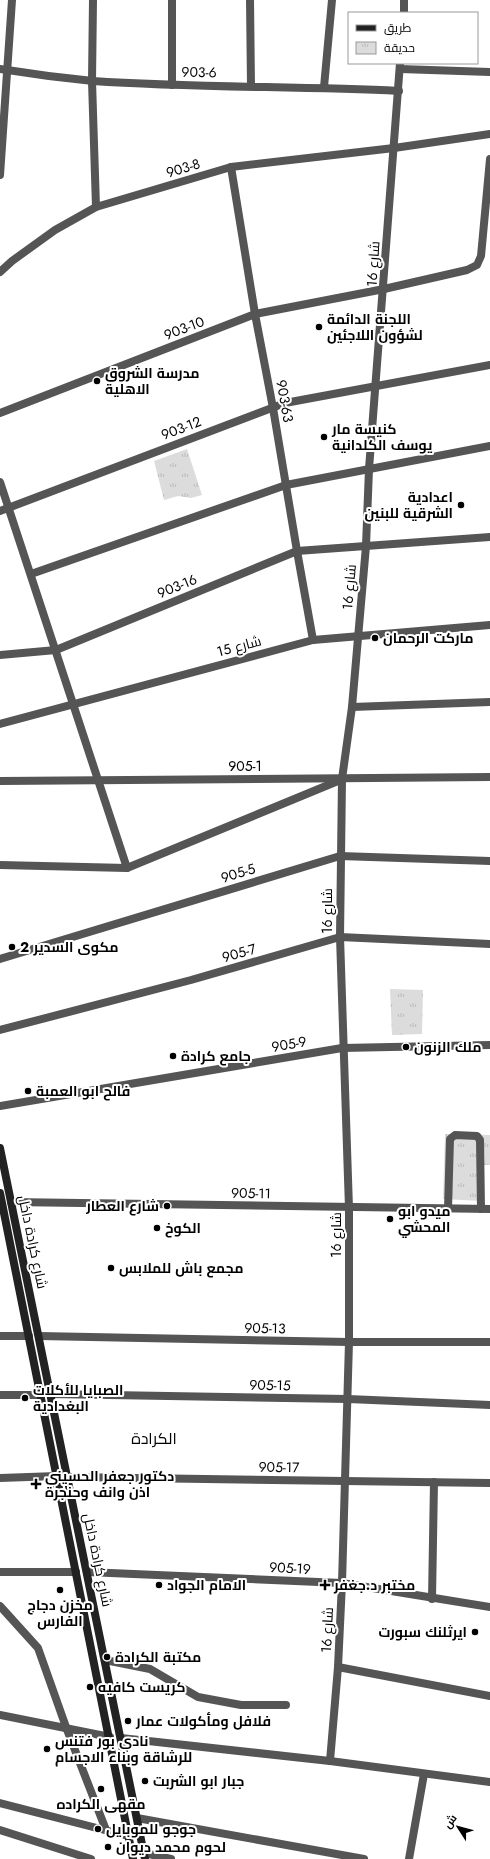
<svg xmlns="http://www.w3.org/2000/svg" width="490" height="1859" viewBox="0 0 490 1859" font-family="Jost,Cairo,sans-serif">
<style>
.park{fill:url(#park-tufts)}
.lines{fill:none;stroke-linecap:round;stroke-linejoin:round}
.minor{stroke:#555;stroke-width:8}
.secondary{stroke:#222;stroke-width:8}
.poi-dot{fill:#000;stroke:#fff;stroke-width:1.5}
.labels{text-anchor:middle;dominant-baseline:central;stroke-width:4;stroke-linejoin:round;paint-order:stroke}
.street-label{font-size:14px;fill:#000;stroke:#fff}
.poi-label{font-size:14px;font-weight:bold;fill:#000;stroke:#fff;text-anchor:start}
.quarter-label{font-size:16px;fill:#000;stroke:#fff}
</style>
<defs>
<pattern id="park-tufts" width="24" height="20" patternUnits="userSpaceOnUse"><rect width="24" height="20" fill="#dcdcdc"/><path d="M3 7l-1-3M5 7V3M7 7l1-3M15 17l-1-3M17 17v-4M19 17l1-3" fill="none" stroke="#bbb"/></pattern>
</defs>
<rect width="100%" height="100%" fill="#fff"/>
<g class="park">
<path d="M187,449l15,46 -11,3 -13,-2 -14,4 -10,-39z"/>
<path d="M390,989l33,1 -1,44 -30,1z"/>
<path d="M445,1134l45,1v30h-7l-1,36 -39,-2z"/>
</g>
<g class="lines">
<g class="minor">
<path d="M93,0l-1,81 4,126"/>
<path d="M172,0v85"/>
<path d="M250,0l1,86"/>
<path d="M404,13v-13"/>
<path d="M0,69c31,5 62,9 93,12 102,7 204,5 306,10"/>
<path d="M400,69l90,3"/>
<path d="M324,87l8,-87"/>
<path d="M231,167l24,147 18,94 24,143 16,89"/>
<path d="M0,175l12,-175"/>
<path d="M0,272l12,-11 43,-31 41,-23 135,-40 163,-19 96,-14"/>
<path d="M0,413l255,-99 129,-25 83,-19 10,-5 4,-9 9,-97"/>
<path d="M0,482l127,386"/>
<path d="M0,511l285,-108 205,-38"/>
<path d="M31,574l255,-89 204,-39"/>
<path d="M0,655l56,-5 241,-99 193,-14"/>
<path d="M352,707l138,-5"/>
<path d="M0,724l313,-84 177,-15"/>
<path d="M0,781l490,-4"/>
<path d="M0,865l127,3 211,-87"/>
<path d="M0,959l340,-103 150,5"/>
<path d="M0,1030l191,-50 149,-43 150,7"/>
<path d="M0,1106l342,-58 148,-3"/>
<path d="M11,1202l479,7"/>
<path d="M448,1209l2,-70 5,-4 22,1 3,4 1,69"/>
<path d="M0,1336h29"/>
<path d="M39,1336l310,6h141"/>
<path d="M50,1394l298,5 142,6"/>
<path d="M0,1395h41"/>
<path d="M68,1477l422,6"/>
<path d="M0,1478l57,-2"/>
<path d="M0,1572h76"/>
<path d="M87,1572l255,11 148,24"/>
<path d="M432,1599l2,-117"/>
<path d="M0,1606l38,42 28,79 40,103"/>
<path d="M105,1660l45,9 48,28 43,8h45"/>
<path d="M338,1667l152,29"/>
<path d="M0,1715l110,22"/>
<path d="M121,1738l209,23 160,21"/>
<path d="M330,1761l8,-94 4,-84 7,-241v-134l-9,-271 2,-158 10,-72 14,-161 3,-77 31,-406"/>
<path d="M0,1803l128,33"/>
<path d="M137,1818l227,41"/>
<path d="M0,1830l91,29"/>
<path d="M144,1853l27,6"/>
<path d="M409,1859l15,-85"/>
</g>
<g class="secondary">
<path d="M0,1148l145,711"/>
<path d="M0,1193l133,666"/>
</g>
</g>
<g class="poi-dot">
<circle cx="319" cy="327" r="4"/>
<circle cx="97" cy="381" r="4"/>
<circle cx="324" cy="437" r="4"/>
<circle cx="461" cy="505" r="4"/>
<circle cx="375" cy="638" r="4"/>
<circle cx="12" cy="947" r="4"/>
<circle cx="406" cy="1047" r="4"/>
<circle cx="173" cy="1056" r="4"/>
<circle cx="28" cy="1091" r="4"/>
<circle cx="167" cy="1206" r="4"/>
<circle cx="390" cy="1219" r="4"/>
<circle cx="157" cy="1228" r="4"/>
<circle cx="111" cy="1268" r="4"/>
<circle cx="25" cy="1398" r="4"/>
<path d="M34 1478h4v4h4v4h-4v4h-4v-4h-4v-4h4z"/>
<circle cx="159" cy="1585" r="4"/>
<path d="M323 1579h4v4h4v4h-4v4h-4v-4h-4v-4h4z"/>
<circle cx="60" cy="1590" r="4"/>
<circle cx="475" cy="1632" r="4"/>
<circle cx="107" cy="1657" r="4"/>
<circle cx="90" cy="1687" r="4"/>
<circle cx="128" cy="1721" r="4"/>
<circle cx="47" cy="1749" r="4"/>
<circle cx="145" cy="1781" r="4"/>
<circle cx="101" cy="1789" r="4"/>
<circle cx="98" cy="1829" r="4"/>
<circle cx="108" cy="1847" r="4"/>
</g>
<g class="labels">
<g class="street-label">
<text transform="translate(199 72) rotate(1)">903-6</text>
<text transform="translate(183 168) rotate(-17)">903-8</text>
<text transform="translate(373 264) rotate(-86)">شارع 16</text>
<text transform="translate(184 328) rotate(-21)">903-10</text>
<text transform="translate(285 401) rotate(80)">903-63</text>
<text transform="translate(181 428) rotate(-21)">903-12</text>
<text transform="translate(177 586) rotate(-22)">903-16</text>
<text transform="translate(349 587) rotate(-85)">شارع 16</text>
<text transform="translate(239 646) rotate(-15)">شارع 15</text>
<text x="245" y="766">905-1</text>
<text transform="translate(238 873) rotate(-17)">905-5</text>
<text transform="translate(327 911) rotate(-90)">شارع 16</text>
<text transform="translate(239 953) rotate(-16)">905-7</text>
<text transform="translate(289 1044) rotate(-10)">905-9</text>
<text transform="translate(251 1193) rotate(1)">905-11</text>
<text transform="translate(336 1235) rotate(-90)">شارع 16</text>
<text transform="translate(33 1242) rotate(78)">شارع كرادة داخل</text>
<text transform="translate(265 1328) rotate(1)">905-13</text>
<text transform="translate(270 1385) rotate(1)">905-15</text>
<text transform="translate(279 1467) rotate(1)">905-17</text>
<text transform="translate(98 1560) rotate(78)">شارع كرادة داخل</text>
<text transform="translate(290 1568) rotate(3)">905-19</text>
<text transform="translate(327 1630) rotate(-87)">شارع 16</text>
</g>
<g class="poi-label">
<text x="327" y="319">اللجنة الدائمة<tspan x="327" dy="16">لشؤون اللاجئين</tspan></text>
<text x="105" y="373">مدرسة الشروق<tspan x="105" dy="16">الاهلية</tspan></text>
<text x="332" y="429">كنيسة مار<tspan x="332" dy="16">يوسف الكلدانية</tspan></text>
<text x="453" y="497" text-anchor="end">اعدادية<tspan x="453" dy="16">الشرقية للبنين</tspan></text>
<text x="383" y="638">ماركت الرحمان</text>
<text x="20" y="947">مكوى السدير 2</text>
<text x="414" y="1047">ملك الزنون</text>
<text x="181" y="1056">جامع كرادة</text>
<text x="36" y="1091">فالح ابو العمبة</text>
<text x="159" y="1206" text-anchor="end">شارع العطار</text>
<text x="398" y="1211">ميدو ابو<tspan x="398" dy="16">المحشي</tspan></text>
<text x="165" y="1228">الكوخ</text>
<text x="119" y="1268">مجمع باش للملابس</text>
<text x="33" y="1390">الصبايا للأكلات<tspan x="33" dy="16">البغدادية</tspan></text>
<text x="45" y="1476">دكتور جعفر الحسيني<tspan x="45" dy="16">اذن وانف وحنجرة</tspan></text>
<text x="167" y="1585">الامام الجواد</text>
<text x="334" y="1585">مختبر د.جغفر</text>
<text x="60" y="1605" text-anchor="middle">مخزن دجاج<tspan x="60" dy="16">الفارس</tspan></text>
<text x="467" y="1632" text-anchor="end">ايرثلنك سبورت</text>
<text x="115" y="1657">مكتبة الكرادة</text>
<text x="98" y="1687">كريست كافيه</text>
<text x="136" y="1721">فلافل ومأكولات عمار</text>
<text x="55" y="1741">نادي بور فتنس<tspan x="55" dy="16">للرشاقة وبناء الاجسام</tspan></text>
<text x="153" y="1781">جبار ابو الشربت</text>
<text x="101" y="1804" text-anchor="middle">مقهى الكراده</text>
<text x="106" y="1829">جوجو للموبايل</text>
<text x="116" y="1847">لحوم محمد ديوان</text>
</g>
<g class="quarter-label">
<text x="154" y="1438">الكرادة</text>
</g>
</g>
<rect x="348" y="12" width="130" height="52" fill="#ffffff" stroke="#999999"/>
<rect x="356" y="25" width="20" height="6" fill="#222222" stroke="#999999"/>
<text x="384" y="32" font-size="12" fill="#000000">طريق</text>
<rect x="356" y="42" width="20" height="12" fill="url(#park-tufts)" stroke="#999999"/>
<text x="384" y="52" font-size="12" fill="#000000">حديقة</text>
<g transform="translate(458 1827) rotate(306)" stroke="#ffffff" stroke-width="3" paint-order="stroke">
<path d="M0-3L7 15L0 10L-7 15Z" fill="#000000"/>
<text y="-6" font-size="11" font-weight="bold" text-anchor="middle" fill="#000000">ش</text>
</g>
</svg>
